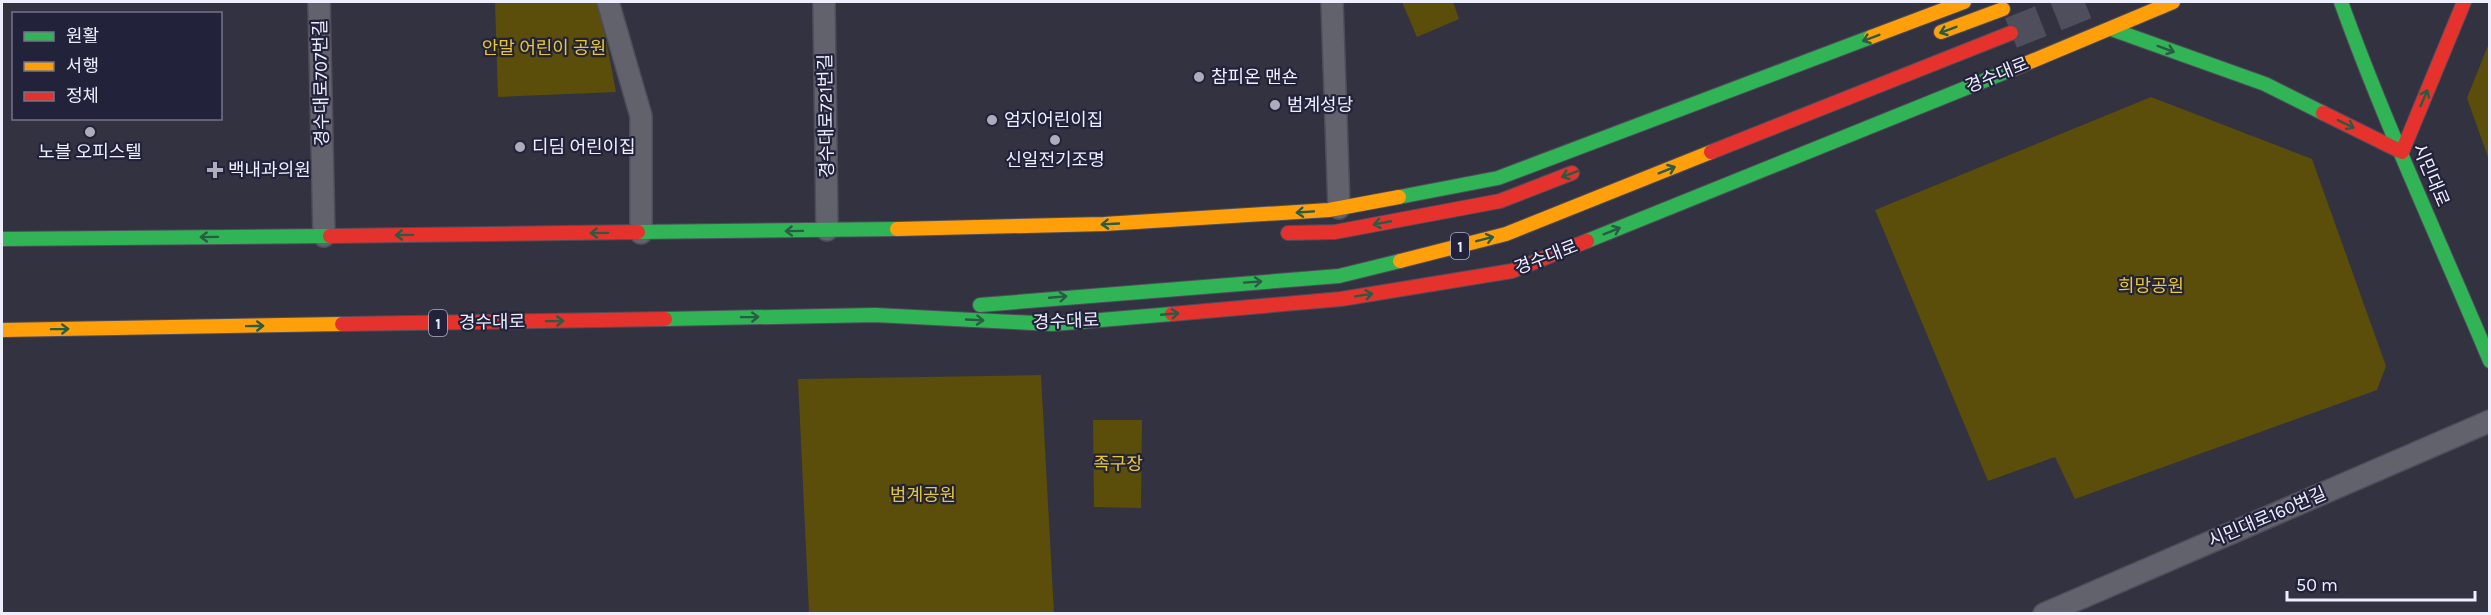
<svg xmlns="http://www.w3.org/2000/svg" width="2491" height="615" viewBox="0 0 2491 615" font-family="Karla,'Noto Sans KR',sans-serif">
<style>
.green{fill:#5b4d0a}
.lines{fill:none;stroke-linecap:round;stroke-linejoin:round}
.primary-tunnel{stroke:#4e4e5d;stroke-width:32;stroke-dasharray:32 16;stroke-linecap:butt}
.street-casing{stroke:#4e4d5a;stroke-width:24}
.fast-casing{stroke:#4e4d5a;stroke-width:16}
.slow-casing{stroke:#4e4d5a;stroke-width:16}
.jam-casing{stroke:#4e4d5a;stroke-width:16}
.street{stroke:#62626d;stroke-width:21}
.fast{stroke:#30b455;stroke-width:14}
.slow{stroke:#ff9f0a;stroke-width:14}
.jam{stroke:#e5322d;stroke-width:14}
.oneway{stroke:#285c45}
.poi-dot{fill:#acacbc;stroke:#22223b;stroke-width:2}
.labels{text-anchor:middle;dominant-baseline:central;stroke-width:4.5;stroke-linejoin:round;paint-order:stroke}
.shield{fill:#22223b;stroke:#b0b1c4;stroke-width:1.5}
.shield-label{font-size:16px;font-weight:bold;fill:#edeeff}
.park-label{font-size:18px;fill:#e7c72e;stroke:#22223b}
.street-label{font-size:18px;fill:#edeeff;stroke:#22223b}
.poi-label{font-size:18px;fill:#edeeff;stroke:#22223b;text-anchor:start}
</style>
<rect width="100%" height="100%" fill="#323240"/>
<g class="green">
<path d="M495,2h104l17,90 -118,5z"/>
<path d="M1402,2h51l6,17 -42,18z"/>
<path d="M2489,43v117l-22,-62z"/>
<path d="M2151,97l161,62 74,207 -9,24 -302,109 -20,-42 -67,24 -113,-271z"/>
<path d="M1041,375l13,238h-245l-11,-234z"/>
<path d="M1093,420h49l-1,88 -47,-1z"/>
</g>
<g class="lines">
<path class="primary-tunnel" d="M2011,33l78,-31"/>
<defs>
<g id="street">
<path d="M319,2l5,234"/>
<path d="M608,2l33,114v117"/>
<path d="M824,2l3,228"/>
<path d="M1332,2l7,206"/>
<path d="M2044,614l446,-193"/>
</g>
<g id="fast">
<path d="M2341,2c44,122 99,240 149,359"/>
<path d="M2111,29l154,55 58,29"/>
<path d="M1399,197l99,-19 373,-141"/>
<path d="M638,232l259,-3"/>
<path d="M2,239l328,-3"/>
<path d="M1587,241l426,-172"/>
<path d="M980,305l359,-29 61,-15"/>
<path d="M665,319l210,-4 178,9 119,-10"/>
</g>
<g id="slow">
<path d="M1941,32l62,-23"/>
<path d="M1871,37l93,-35"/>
<path d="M2013,69l160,-67"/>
<path d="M897,229l207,-5 225,-14 70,-13"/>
<path d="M1400,261l106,-27 205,-82"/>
<path d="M2,330l340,-6"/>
</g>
<g id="jam">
<path d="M2323,113l79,39 62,-150"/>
<path d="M1711,152l300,-119"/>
<path d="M1288,233l47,-1 165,-31 72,-28"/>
<path d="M330,236l308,-4"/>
<path d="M1172,314l169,-15 171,-28 75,-30"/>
<path d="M342,324l323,-5"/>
</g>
</defs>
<use href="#street" class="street-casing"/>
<use href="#fast" class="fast-casing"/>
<use href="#slow" class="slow-casing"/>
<use href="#jam" class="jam-casing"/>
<use href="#street" class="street"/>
<use href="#fast" class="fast"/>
<use href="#slow" class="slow"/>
<use href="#jam" class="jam"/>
</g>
<defs><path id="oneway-shaft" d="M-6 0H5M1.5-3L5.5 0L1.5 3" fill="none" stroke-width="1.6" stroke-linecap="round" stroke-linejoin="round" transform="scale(1.5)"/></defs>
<g class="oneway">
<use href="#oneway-shaft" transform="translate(1948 30) rotate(159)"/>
<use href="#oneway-shaft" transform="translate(1871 38) rotate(159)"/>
<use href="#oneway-shaft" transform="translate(2166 49) rotate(20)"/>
<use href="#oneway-shaft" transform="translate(2424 98) rotate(-67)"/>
<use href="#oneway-shaft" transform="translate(2346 124) rotate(26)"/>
<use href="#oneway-shaft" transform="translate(1667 170) rotate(-22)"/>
<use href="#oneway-shaft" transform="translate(1570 174) rotate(159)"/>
<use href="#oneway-shaft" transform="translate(1305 212) rotate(176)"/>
<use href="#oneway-shaft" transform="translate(1382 223) rotate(169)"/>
<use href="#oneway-shaft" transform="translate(1110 224) rotate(177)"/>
<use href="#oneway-shaft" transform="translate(794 231) rotate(179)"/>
<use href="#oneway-shaft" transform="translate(1612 231) rotate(-22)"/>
<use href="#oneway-shaft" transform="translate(599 233) rotate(179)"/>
<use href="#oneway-shaft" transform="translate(404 235) rotate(179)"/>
<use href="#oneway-shaft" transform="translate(209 237) rotate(179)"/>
<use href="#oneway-shaft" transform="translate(1485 239) rotate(-14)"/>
<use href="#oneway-shaft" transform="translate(1253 282) rotate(-4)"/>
<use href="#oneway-shaft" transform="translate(1364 295) rotate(-9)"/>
<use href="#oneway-shaft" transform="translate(1058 297) rotate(-5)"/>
<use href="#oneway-shaft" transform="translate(1170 314) rotate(-5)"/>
<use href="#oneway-shaft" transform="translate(750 317) rotate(-1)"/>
<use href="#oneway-shaft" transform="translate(975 320) rotate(3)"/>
<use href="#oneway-shaft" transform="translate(555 321) rotate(-1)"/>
<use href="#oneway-shaft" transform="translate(255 326) rotate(-1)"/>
<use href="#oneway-shaft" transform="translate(60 329) rotate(-1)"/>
</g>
<g class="poi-dot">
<circle cx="1199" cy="77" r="6"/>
<circle cx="1275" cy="105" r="6"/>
<circle cx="992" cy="120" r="6"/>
<circle cx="90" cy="132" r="6"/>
<circle cx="1055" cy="140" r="6"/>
<circle cx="520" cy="147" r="6"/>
<path d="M212 161h6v6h6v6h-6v6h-6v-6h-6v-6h6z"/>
</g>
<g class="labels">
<g class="shield">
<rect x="1451" y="233" width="18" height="26" rx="4.5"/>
<rect x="429" y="310" width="18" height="26" rx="4.5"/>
</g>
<g class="shield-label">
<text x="1460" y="246">1</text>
<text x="438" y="323">1</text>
</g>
<g class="park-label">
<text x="544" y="48">안말 어린이 공원</text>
<text x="2151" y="286">희망공원</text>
<text x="1118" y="464">족구장</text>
<text x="923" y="495">범계공원</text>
</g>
<g class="street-label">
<text transform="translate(1997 75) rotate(-22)">경수대로</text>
<text transform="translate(321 83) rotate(-91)">경수대로707번길</text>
<text transform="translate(826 116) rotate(-91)">경수대로721번길</text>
<text transform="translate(2431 175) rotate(67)">시민대로</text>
<text transform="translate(1546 257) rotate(-21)">경수대로</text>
<text transform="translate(1066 321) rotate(-2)">경수대로</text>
<text transform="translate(492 322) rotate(-1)">경수대로</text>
<text transform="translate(2267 517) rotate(-23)">시민대로160번길</text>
</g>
<g class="poi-label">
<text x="1211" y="77">참피온 맨숀</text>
<text x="1287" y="105">범계성당</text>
<text x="1004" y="120">엄지어린이집</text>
<text x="532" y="147">디딤 어린이집</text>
<text x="90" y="152" text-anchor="middle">노블 오피스텔</text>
<text x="1055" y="160" text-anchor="middle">신일전기조명</text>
<text x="228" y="170">백내과의원</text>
</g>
</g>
<rect width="2491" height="615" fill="none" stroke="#edeeff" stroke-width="6"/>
<rect x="12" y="12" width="210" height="108" fill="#22223b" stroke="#737489" stroke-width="1.5"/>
<rect x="24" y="32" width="30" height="9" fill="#30b455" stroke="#737489" stroke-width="1.5"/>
<text x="66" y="42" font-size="18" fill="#edeeff">원활</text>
<rect x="24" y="62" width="30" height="9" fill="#ff9f0a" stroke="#737489" stroke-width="1.5"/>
<text x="66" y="72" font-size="18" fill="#edeeff">서행</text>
<rect x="24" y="92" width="30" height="9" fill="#e5322d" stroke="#737489" stroke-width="1.5"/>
<text x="66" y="102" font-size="18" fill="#edeeff">정체</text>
<path d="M2287 591v9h188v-9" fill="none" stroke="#edeeff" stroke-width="3"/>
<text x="2296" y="591" font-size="18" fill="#edeeff" stroke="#22223b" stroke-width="4.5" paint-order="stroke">50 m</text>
</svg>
